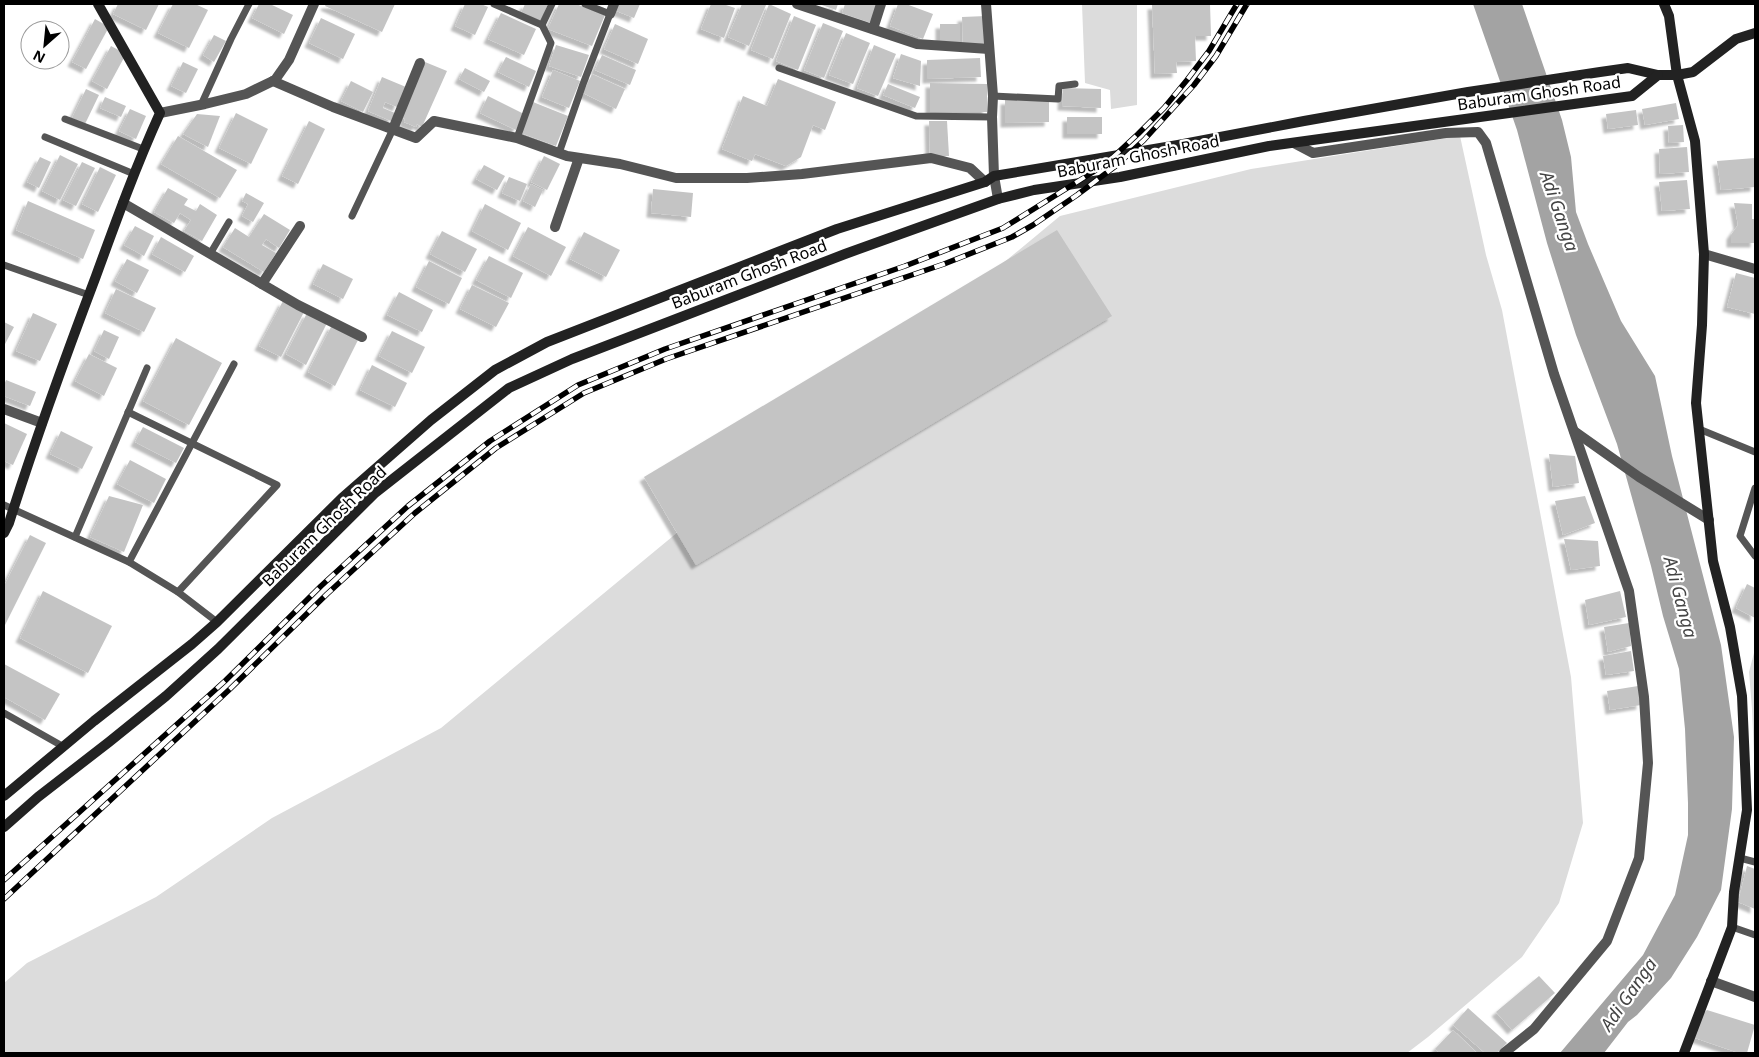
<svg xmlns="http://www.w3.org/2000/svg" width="1759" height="1057" viewBox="0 0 1759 1057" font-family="'Noto Sans',sans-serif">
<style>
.green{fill:#dcdcdc}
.water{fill:#a3a3a3}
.building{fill:#c4c4c4;filter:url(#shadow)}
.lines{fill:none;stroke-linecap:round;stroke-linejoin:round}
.lane{stroke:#555;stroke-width:7}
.street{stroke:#555;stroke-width:10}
.secondary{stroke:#222;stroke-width:10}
.rail-casing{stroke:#000;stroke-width:5.5}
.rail{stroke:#fff;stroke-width:4;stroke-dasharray:11;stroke-linecap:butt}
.labels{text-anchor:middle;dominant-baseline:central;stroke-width:4.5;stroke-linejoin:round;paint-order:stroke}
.street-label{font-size:16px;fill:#000;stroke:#fff}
.water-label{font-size:18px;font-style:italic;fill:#444;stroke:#fff}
</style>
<defs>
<filter id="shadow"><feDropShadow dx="-4.5" dy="4.5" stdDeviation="1" flood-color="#0004"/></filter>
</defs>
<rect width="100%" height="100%" fill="#fff"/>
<g class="green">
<path d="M1082,4h55v101l-26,4 -1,-19 -25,-7z"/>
<path d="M1460,136l26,119 16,55 69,367 12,146 -24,80 -37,54 -94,80 -21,16h-1403v-70l23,-20 129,-66 116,-79 169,-90 619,-512 191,-47z"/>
<path d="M1755,649v129l-3,-69 -3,-37z"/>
</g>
<path class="water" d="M1473,4h49l40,116 9,37 5,55 12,32 33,77 34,55 17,80 49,189 13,92 -2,72 -11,81 -24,47 -26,41 -34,37 -9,7 -24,31h-44l83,-98 32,-60 13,-60v-32l-3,-74 -6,-60 -16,-53 -12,-50 -34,-122 -41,-109 -29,-92 -30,-113z"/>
<g class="building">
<path d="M118,4h41l-13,26 -33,-16z"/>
<path d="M173,4h22l13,6 -19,38 -31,-15z"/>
<path d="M259,4h11l23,11 -9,19 -32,-16z"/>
<path d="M326,4h69l-13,28 -57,-26z"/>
<path d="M465,4h16l7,3 -13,28 -20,-9z"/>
<path d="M525,4h23l-7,17 -20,-8z"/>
<path d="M559,4h17l29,11 -13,31 -44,-17z"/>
<path d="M617,4h23l-6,14 -20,-8z"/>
<path d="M711,4h12l12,4 -11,30 -23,-9z"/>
<path d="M742,4l24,1 -17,41 -21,-9z"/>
<path d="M769,4l22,10 -18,45 -22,-9z"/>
<path d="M819,4h19l-2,6z"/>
<path d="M845,4h33l-7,19 -29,-10z"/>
<path d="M898,4h8l27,10 -10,25 -33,-13z"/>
<path d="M1181,4h29l1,32h-16l1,25 -20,1 1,11 -22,1 -3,-69z"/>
<path d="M501,13l35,16 -12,26 -36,-16z"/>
<path d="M794,16l22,9 -18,45 -22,-9z"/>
<path d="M986,16l1,28 -24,1 -1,-28z"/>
<path d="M321,18l34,16 -12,25 -34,-16z"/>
<path d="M95,19l14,8 -23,42 -14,-7z"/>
<path d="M823,23l20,8 -19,47 -20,-8z"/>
<path d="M615,24l33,15 -10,25 -34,-15z"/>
<rect x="940" y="24" width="20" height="20"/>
<path d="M846,33l24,10 -17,41 -24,-9z"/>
<path d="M214,35l12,6 -12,21 -11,-7z"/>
<path d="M556,45l33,10 -8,22 -32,-11z"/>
<path d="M874,45l22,9 -18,42 -21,-8z"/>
<path d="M111,46l15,8 -19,35 -15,-8z"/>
<path d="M901,54l20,7 -1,25 -27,-8z"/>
<path d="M602,55l34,15 -6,15 -35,-15z"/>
<path d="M506,57l30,14 -7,16 -31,-15z"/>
<path d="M980,58l1,19 -54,2v-19z"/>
<path d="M183,62l15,7 -12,24 -15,-7z"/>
<path d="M425,62l22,9 -25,56 -5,-3 -1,3 -12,-5 1,-3 -4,-2z"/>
<path d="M465,68l25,13 -6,11 -25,-13z"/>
<path d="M553,70l27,11 -11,27 -27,-11z"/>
<path d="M592,74l33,15 -9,20 -33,-16z"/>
<path d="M382,77l24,10 -9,20 -12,-5 -2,6 12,5 -4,8 -23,-10z"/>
<path d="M778,79l58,23 -11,28 -12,-5 -12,32 -15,9 -31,-12 -3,7 -30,-12 21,-53 24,10z"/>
<path d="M351,81l22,11 -10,20 -22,-11z"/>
<path d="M930,83l57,1v28h-57z"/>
<path d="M888,84l32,13 -5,11 -32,-13z"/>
<path d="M1063,88l38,1v19l-39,-2z"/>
<path d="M86,89l13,6 -14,29 -13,-6z"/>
<path d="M488,96l36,18 -8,16 -36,-17z"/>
<path d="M105,97l21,9 -5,11 -21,-9z"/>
<path d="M1005,100h44v22l-44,1z"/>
<path d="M533,102l35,14 -12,30 -35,-13z"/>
<path d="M1676,103l3,16 -34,6 -3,-16z"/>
<path d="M130,109l16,7 -10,23 -17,-8z"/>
<path d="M1636,110l2,15 -30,4 -2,-15z"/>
<path d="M236,113l32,16 -17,35 -32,-16z"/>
<path d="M197,114l23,2 -12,31 -25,-13z"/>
<rect x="1067" y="117" width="35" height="17"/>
<path d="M309,121l16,8 -27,55 -16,-8z"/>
<path d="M929,121h18l2,35h-19z"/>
<path d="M1683,125l1,17 -15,1 -1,-17z"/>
<path d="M178,136l59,34 -17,28 -59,-34z"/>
<path d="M1687,147l2,25 -29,2 -1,-25z"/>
<path d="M60,155l18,9 -18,36 -18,-9z"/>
<path d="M544,156l16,8 -13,26 -16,-8z"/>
<path d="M40,157l11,5 -12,26 -12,-6z"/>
<path d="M1755,158v29l-34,3 -4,-29z"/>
<path d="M82,162l13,6 -19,38 -13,-6z"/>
<path d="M484,165l21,11 -8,14 -21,-11z"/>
<path d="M100,167l16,8 -18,37 -16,-8z"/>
<path d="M509,177l18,7 -7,17 -18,-8z"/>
<path d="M1687,180l3,29 -28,2 -3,-29z"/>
<path d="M531,184l12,6 -8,17 -12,-6z"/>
<path d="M168,188l20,11 -4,6 12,6 4,-7 17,11 -15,26 -18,-10 7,-11 -11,-7 -6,10 -20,-11z"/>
<path d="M653,189l40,4 -2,24 -40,-4z"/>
<path d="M246,193l18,10 -11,19 -11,-6 6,-12 -6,-3z"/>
<path d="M28,201l67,29 -12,29 -67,-29z"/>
<path d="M1734,203l18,1v15h3v24h-24v-8l7,-10z"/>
<path d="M485,204l36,19 -13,27 -36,-19z"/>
<path d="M264,214l26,16 -11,18 -13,-9 -4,6 14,8 -12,19 -41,-25 12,-19 14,9z"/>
<path d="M135,226l19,10 -10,20 -20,-11z"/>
<path d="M528,227l38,20 -15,29 -38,-20z"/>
<path d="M1057,230l55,86 -416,249 -52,-88z"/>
<path d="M442,231l35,18 -12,23 -35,-18z"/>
<path d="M584,232l36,18 -14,27 -36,-18z"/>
<path d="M161,237l33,19 -9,16 -33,-18z"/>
<path d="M489,256l34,17 -12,25 -35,-18z"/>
<path d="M127,259l22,11 -12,23 -22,-12z"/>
<path d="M429,261l33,17 -13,26 -33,-17z"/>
<path d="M323,264l30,15 -10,20 -30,-15z"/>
<path d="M1736,273l19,5v36l-28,-7z"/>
<path d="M472,285l37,18 -13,24 -36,-18z"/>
<path d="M116,289l40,19 -12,24 -39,-19z"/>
<path d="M399,292l34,18 -11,22 -35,-17z"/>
<path d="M283,301l21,11 -23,45 -22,-11z"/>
<path d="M33,313l24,11 -17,37 -24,-10z"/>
<path d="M307,313l20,10 -21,42 -20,-11z"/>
<path d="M4,322l10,5 -10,19z"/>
<path d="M332,325l27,13 -24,48 -27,-14z"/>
<path d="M104,330l15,7 -10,22 -15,-8z"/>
<path d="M392,331l33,16 -13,26 -33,-17z"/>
<path d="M176,338l46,25 -33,62 -46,-24z"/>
<path d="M89,354l28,14 -13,28 -29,-15z"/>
<path d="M372,365l35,18 -12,24 -35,-17z"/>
<path d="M6,380l30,12 -6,14 -26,-10v-11z"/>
<path d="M4,423l23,11 -14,31 -9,-4z"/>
<path d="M143,427l41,21 -8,15 -41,-21z"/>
<path d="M61,431l32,16 -11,22 -32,-15z"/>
<path d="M1549,454l26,2 4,27 -26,4z"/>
<path d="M130,460l36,19 -12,24 -37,-19z"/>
<path d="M109,496l34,9 -19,47 -34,-15z"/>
<path d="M1585,496l10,27 -32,12 -8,-34z"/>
<path d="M30,535l16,8 -42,84v-41z"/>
<path d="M1564,539l34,2 2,25 -29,4z"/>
<path d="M1747,584l8,4v30l-19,-10z"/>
<path d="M43,591l69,35 -24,47 -68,-35z"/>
<path d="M1620,591l6,26 -37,8 -4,-25z"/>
<path d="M1629,623l2,23 -23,6 -4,-25z"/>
<path d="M1631,651l3,20 -28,4 -3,-19z"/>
<path d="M4,664l56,30 -15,26 -41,-23z"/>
<path d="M1638,686l3,19 -31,5 -3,-19z"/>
<path d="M1747,866l8,3v40l-17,-7z"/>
<path d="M1539,976l16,17 -43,37 -16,-18z"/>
<path d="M1468,1008l39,35 -10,10h-12l-32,-28z"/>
<path d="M1707,1010l48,15 -8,28h-8l-44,-15 5,-22z"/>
<path d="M1453,1030l24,23h-38l-4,-4z"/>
</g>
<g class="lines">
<g class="lane">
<path d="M494,4l48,21 10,-21"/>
<path d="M779,68l137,48 76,1"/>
<path d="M993,96l65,3 1,-13 16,-2"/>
<path d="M201,105l30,-66 18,-35"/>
<path d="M65,119l78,30"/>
<path d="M45,137l89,37"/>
<path d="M517,138l34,-95 -9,-18"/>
<path d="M559,153l24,-69 27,-70 -25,-10"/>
<path d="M352,216l41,-87"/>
<path d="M210,254l19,-32"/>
<path d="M4,265l85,30"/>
<path d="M128,412l149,73 -99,107"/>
<path d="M1699,429l56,23"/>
<path d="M1755,488l-15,48 15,20"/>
<path d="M4,505l125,57 49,30 39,30"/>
<path d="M75,537l72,-169"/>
<path d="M129,562l105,-198"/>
<path d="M4,713l60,34"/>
<path d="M1740,858l15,4"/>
<path d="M1732,927l23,8"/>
</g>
<g class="street">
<path d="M797,4l120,40 72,5"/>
<path d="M986,4l7,92 -1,21 2,59 4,23"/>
<path d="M610,14l4,-10"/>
<path d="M873,29l8,-25"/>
<path d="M273,81l60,26 83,31 18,-17 83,17 50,18 53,8 56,14h71l55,-4 129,-16 39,10 15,14"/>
<path d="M160,113l45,-9 41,-10 29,-14 14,-20 25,-56"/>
<path d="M393,129l27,-66"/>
<path d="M1294,143l19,10 133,-20 32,-1 8,11 68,231 75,217 15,106 4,66 -9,95 -32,83 -73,88 -30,24"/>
<path d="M123,203l175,102 64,32"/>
<path d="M555,227l24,-69"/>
<path d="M1704,254l51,15"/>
<path d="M262,284l38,-58"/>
<path d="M4,409l38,14"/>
<path d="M1574,431l65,46 70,43"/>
<path d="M1711,981l44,16"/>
</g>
<g class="secondary">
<path d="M1664,4l5,12 8,59 18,66 9,113 -2,71 -6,78 17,158 17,66 12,69 5,114 -13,82 -2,35 -48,126"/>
<path d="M4,533l5,-10c26,-83 56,-165 87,-247 20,-55 40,-110 64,-163l-62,-109"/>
<path d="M4,796l90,-75 98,-77 25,-22 125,-124 89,-78 64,-50 52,-28 290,-113 148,-47 9,-6 184,-31 126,-24 164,-29 132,-20 28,-4 30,7h19l16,-3 43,-33 19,-6"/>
<path d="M4,827l34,-30 71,-55 57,-46 52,-47 157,-156 134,-105 63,-29 273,-105 153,-55 36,-9 86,-13 149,-31 363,-50 26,-21"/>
</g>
<defs>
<g id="rail">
<path d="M4,880l221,-199 96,-95 87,-80 82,-65 88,-56 87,-36 240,-83 98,-38 90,-56 18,-13 27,-25 26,-26 23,-28 22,-29 28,-47"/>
<path d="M4,899l226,-210 97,-95 88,-81 81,-65 88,-55 82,-34 278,-95 68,-27 21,-12 44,-30 40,-30 27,-25 50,-55 22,-29 31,-52"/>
</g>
</defs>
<use href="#rail" class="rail-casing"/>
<use href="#rail" class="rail"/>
</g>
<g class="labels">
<g class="street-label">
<text transform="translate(1539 93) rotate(-8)">Baburam Ghosh Road</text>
<text transform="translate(1138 156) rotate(-11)">Baburam Ghosh Road</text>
<text transform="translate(749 274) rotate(-21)">Baburam Ghosh Road</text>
<text transform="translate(324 526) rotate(-44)">Baburam Ghosh Road</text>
</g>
<g class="water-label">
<text transform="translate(1560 211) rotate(71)">Adi Ganga</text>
<text transform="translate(1681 597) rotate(75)">Adi Ganga</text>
<text transform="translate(1628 994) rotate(-55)">Adi Ganga</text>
</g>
</g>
<rect width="1759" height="1057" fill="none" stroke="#000000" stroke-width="10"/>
<g transform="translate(45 45) rotate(207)"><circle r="24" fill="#ffffff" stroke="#999999"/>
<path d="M0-4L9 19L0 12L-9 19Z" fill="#000000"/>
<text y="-8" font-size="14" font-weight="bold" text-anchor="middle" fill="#000000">N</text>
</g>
</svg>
